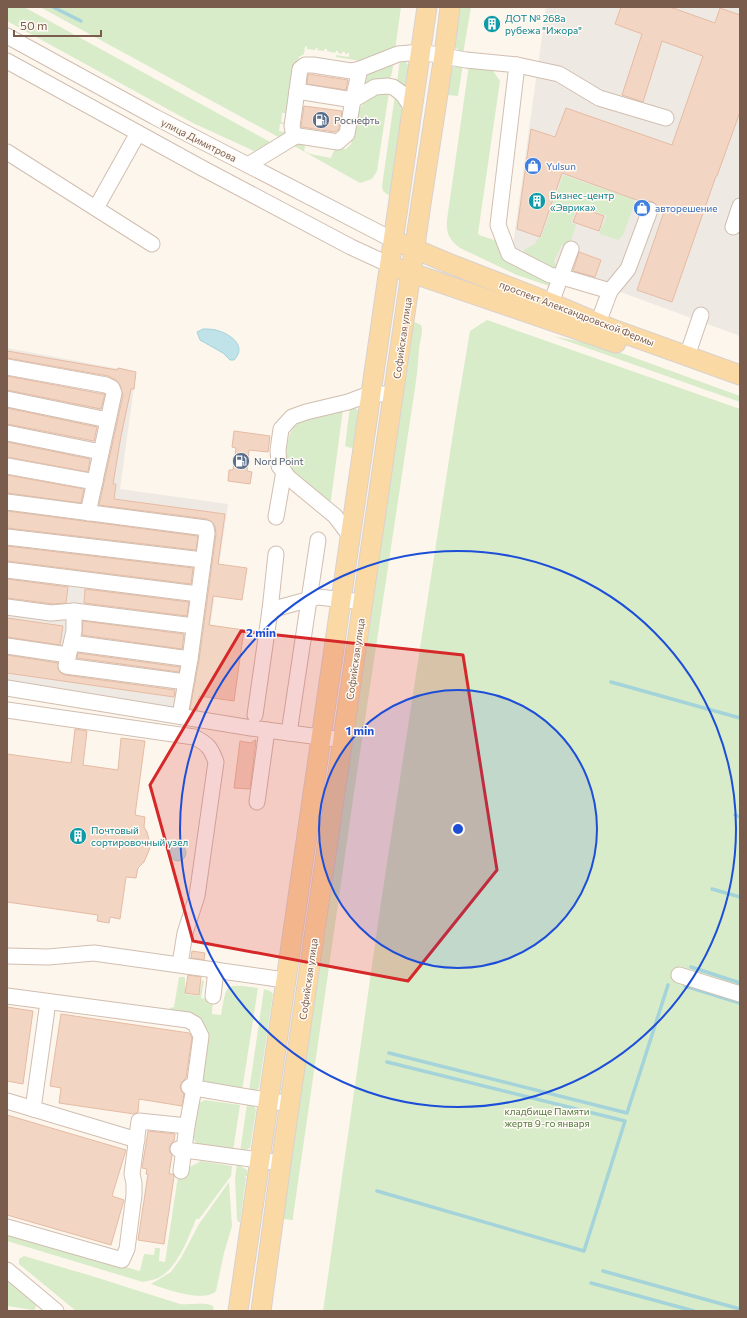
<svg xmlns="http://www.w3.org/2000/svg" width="747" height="1318" viewBox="0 0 747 1318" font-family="Commissioner,sans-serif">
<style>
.industrial{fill:#efe9e4}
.green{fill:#d8ecc9}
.water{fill:#bfe3e8;stroke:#a5d3da}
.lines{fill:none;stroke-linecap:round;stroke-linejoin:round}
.stream{stroke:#a5d3da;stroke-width:3.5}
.building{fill:#f3d5c3;stroke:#e6bba3}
.minor-casing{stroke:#d1beb0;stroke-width:17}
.major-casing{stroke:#dad1cd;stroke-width:21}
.minor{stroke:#fff;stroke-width:15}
.major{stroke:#fbd9a5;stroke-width:19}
.marked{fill:#d62828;fill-opacity:0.2;stroke:#d62828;stroke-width:3;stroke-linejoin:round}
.ring{fill:none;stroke:#1d4ed8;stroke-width:2}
.labels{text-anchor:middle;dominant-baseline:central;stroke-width:3;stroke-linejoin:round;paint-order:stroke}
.culture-label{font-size:10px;fill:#0d838f;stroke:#fffaf3;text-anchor:start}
.service-label{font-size:10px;fill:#4e5e75;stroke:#fffaf3;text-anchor:start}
.street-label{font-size:10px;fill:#7a5c4d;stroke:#fffaf3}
.shop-label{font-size:10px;fill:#366cbe;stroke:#fffaf3;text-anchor:start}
.park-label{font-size:10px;fill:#537a41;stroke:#fffaf3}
.centre{fill:#1d4ed8;stroke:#fffaf3;stroke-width:2}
.ring-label{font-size:12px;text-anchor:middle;font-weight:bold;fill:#1d4ed8;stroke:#fffaf3;stroke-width:3;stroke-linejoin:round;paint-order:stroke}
</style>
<rect width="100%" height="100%" fill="#fdf6ec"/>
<g class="industrial">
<path d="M546,7h194v329l-228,-84z"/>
<path d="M7,348l129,24 -16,117 108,15 -32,221 -189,-31z"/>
</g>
<g class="green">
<path d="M7,7h17l248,136 -11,7 -7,1 -61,-28 -186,-102z"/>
<path d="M40,7h361l-6,43 -34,11 -25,-4v-2l13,2v-4h-2v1h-2v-2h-3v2l-4,-1v-2h-2l-1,2 -8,-2v-2h-3v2l-7,-1 1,-2h-2l-1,2 -8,-1v-2l-2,-1 -1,8 -5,3 -4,8 -7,48h-6l-1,9 6,1v1h-7l-1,7 7,1 -1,3 -5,3z"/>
<path d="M460,7h11l-8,47 -9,-8z"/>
<path d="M400,59l5,1 4,7 -3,20 -9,-4z"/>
<path d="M394,62l-4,19 -28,7 5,-16z"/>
<path d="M463,64l-5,32 -11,-1 4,-27z"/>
<path d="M469,65l22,3 9,13 -22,152 1,2 18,6c3,4 1,10 5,14l50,27 -3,4 -32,-11 -57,-27c-11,-8 -14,-15 -13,-28z"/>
<path d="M389,92l-12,79 -5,8 -12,4 -66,-37 6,-3 4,1 1,3 -1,4 6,3 21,4c3,-10 6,-10 15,-9l5,-5 6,-32 14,-18z"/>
<path d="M395,95l8,10 -12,87 -1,2 -2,1 -5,-4 -1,-5z"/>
<path d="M563,175l70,24 2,4 -12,32 -5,5 -19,-6 8,-18 -29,-10 -7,17 5,2 -7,22 -7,-2 -8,16 3,6 -1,5 -35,-14 4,-9 10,-5 3,-6h3z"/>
<path d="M487,320l253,89v902h-417l58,-409 75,-488 14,-83z"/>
<path d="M414,322l7,3c3,8 -2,17 -2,25 -1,13 -2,25 -4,38l-61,405 -61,424v3l-10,-1z"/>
<path d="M553,336l52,11 135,49v6z"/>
<path d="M350,407h5l3,4 -5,36 -2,1 -6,-2z"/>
<path d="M343,409l-12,91 -1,3c-11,-9 -41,-30 -44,-43 -1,-6 1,-13 2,-19 1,-9 7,-17 16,-21 11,-6 26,-8 39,-11z"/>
<path d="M179,977h6v17l14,2 3,-16 2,1 -3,17 12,2 -1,14 9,1c6,-33 3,-31 37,-27l-16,103 -39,-8 -3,-4 5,-39 -35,-28v-4l4,-1z"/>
<path d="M264,989l6,2 3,3 -14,94 -3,2 -7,1z"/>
<path d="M205,1100l35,5 -7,46 -36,-6 -5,-10 2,1 5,-33z"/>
<path d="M247,1104l7,2 2,4 -6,38 -10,4z"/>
<path d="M201,1161l31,5 -1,10 -32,43h-3c-8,20 -19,51 -40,60 -4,1 -9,2 -13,3l-136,-41v-7l133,37 4,-17 10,1 1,-7h5l-1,13 6,1 13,-86 8,2 2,-10z"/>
<path d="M237,1164l10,6v6h-2l1,2 -6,44h-2l-1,-3 -2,-40z"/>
<path d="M229,1182l3,44 -8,27 -8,38c-12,12 -51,-2 -65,-7l20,-12 10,-14 18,-34z"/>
<path d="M24,1256l71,21 85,27c10,1 26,-2 33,2l1,5h-138l-57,-47v-5z"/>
<path d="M7,1279l30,25 -2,5 -2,1 -26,-4z"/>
</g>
<g class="water">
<path d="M203,329c5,0 11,0 16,2 13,4 28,16 15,29h-4l-7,-7 -23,-13 -3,-8z"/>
<circle cx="178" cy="853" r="8"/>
</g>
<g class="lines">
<g class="stream">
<path d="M53,7l28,14"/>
<path d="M611,682l129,36"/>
<path d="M735,815l5,2"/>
<path d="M712,889l28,8"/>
<path d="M691,967l49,16"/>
<path d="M685,986l55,17"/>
<path d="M389,1053l238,60 41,-128"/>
<path d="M377,1191l207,60 41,-130 -238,-59"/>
<path d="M603,1271l137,38"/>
<path d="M591,1283l103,28"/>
</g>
</g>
<g class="building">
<path d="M621,7h49l45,16 5,-15 20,7v97l-23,64h-1l-44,126 -35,-12 28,-81 -7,-2 -5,-5 -4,-1 -4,2 -83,-30 -22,64 -23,-8 14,-100 24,8 11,-29 106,37 31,-89 -41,-15 -19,61 -21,-7 20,-61 -27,-10z"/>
<path d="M496,17l3,10 -12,3 -2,-10z"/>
<path d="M308,74l40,6 -2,10 -39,-6z"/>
<path d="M304,106l38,5 -3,18 -4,3 -34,-5z"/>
<path d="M579,207l25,9 -5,15 -26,-9z"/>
<path d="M579,252l22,8 -6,17 -22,-6z"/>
<path d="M7,351l110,19 1,-2 18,4 -2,17h-3l-10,47 -8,48h3l-2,15 111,15 -7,50 29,4 -5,32 -29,-4 -4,29 35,5 -10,71 -35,-5 -2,14 -7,-1 9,-49 17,-126 -1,-8 -3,-4 -5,-3 -108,-14 24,-110 -3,-10 -4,-5 -8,-4 -101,-18z"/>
<path d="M7,376l96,18h2l-4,15 -94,-19z"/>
<path d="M7,408l90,19 -3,14 -87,-17z"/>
<path d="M234,431l36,5 -2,16 -19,-2 -2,21 5,1 -2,12 -22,-3 1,-11h4l3,-22 -4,-1z"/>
<path d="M7,442l83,17 -2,13 -81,-15z"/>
<path d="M7,475l77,14 -3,14 -74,-10z"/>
<path d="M7,511l191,25 -2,14 -189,-22z"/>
<path d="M7,546l186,22 -2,16 -184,-23z"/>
<path d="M7,579l61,8 -2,16 -12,1 -47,-6z"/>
<path d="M85,589l104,13 -2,14 -103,-13z"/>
<path d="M7,618l56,8 -3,19 -53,-8z"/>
<path d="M83,621l101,13 -2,15 -100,-14z"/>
<path d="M78,653l102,14 -1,5 -102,-14z"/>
<path d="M7,655l51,8v6l3,4 4,2 110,15 -1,7 -167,-24z"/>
<path d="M75,729l12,2 -4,34 35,5 3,-32 24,3 -10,74 10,2 -1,10 3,5 2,8 1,8 -6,14 -6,6 -2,10 -10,-1 -6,42 -10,-2 -1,6 -12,-2 1,-6 -91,-13v-148l64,9z"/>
<path d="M255,740h1l-6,49 -16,-1 6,-47 11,2z"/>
<path d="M192,951l13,2 -1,7 -13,-2z"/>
<path d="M188,975l13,2 -2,18 -14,-2z"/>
<path d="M7,1007l26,4 -10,73 -16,-3z"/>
<path d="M61,1014l128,19 3,5 -6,40 -4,4 -2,4 1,4 3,4 -2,12 -43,-7 -1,13 -4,2 -75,-11 2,-15 -11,-2z"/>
<path d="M7,1115l119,35 -14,46 12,4 -13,45 -104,-30z"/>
<path d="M148,1131l27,3 -1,7 -3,3 -2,4 1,4 2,3 -3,19h4l1,3 -10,67 -26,-4 10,-66h-2l1,-5 -5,-1z"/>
</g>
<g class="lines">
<defs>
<g id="minor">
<path d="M7,36l148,81 238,123"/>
<path d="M7,61l195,107 149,79 39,18"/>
<path d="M517,65l-19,160 11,29 41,21 16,3 44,13"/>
<path d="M297,91l56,9 22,-13 13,-1 5,1 7,5 4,4 8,12"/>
<path d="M294,137l-2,-11 8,-57 5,-4h8l38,6 9,-2 38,-15 23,-2 45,8 51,5 42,9 40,24 67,20"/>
<path d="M7,152l145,92"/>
<path d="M248,165l46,-28 5,-1 39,6 9,-8 6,-34 7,-31"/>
<path d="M96,208l42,-75"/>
<path d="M733,227l7,-21"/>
<path d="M551,303l20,-54"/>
<path d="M598,323l12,-32 18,-22 22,-59"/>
<path d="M687,356l14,-41"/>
<path d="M7,367l99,18 6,3 2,5 -26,120"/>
<path d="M7,399l101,21"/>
<path d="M7,433l94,19"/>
<path d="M7,466l88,16"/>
<path d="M7,502l199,26 1,5 -17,126 -10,57"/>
<path d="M276,517l8,-46"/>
<path d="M7,537l196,23"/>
<path d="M351,537l-16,-21 -46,-38 -10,-12 -1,-16 3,-21 11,-12 14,-5 42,-10 24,-9 21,2"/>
<path d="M7,570l191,24"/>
<path d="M7,607l44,6 23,-2 120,15"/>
<path d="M270,610l48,-13 45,5"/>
<path d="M74,611v20l-8,35 120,16"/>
<path d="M72,643l118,16"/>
<path d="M7,646l61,9"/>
<path d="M7,688l244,40 92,12"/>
<path d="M7,710l187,27c14,7 17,11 22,25l-19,134 -12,37 -5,31"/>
<path d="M255,715l15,-105 6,-56"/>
<path d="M289,733l29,-193"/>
<path d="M257,802l10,-72"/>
<path d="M7,956l41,1 46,-4 191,27"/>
<path d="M679,975l61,19"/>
<path d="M7,996l181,24 7,4 6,12 -7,52 -7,38 -6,45"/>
<path d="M213,996l3,-26"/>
<path d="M189,1087l101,17"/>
<path d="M7,1101l130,39"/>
<path d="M33,1109l15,-107"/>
<path d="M178,1149l103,14"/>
<path d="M7,1227l115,33 5,-11 7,-54v-12l-2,-9 7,-53 48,5"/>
<path d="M7,1270l49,41"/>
</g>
<g id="major">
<path d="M403,244l45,19 103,40 61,26 128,46"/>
<path d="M400,269l216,74"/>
<path d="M238,1311l189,-1304"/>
<path d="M261,1311l20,-148 140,-959 23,-149 6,-48"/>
</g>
</defs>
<use href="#minor" class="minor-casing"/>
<use href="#major" class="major-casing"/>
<use href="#minor" class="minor"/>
<use href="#major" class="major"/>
</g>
<path class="marked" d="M241,631l222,24 34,215 -89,111 -215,-40 -43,-156z"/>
<circle cx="458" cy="829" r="139" fill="#1d4ed8" fill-opacity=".12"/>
<g class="ring">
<circle cx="458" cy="829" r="139"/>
<circle cx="458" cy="829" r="278"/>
</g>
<defs>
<symbol id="building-disc" viewBox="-11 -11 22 22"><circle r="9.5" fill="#0f9aa8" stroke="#fffaf3"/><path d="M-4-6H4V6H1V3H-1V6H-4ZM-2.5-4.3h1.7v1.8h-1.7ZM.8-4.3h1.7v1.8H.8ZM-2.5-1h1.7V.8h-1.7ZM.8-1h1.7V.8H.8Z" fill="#fff"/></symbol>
<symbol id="fuel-disc" viewBox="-11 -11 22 22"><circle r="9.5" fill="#5c6f8a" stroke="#fffaf3"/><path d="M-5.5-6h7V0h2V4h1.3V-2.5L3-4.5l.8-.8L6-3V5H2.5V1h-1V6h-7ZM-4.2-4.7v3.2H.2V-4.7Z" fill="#fff"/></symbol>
<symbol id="shop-disc" viewBox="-11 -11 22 22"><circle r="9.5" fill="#3f7fe0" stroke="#fffaf3"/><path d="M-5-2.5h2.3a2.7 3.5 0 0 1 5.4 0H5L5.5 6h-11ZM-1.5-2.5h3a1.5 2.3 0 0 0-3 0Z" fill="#fff"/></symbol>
</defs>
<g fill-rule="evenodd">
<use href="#building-disc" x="482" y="14" width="20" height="20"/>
<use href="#fuel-disc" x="311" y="110" width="20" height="20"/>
<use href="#shop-disc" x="523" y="156" width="20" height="20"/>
<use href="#building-disc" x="527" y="191" width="20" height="20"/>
<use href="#shop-disc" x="632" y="198" width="20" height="20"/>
<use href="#fuel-disc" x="231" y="451" width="20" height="20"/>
<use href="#building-disc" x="68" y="826" width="20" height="20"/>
</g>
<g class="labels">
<g class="culture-label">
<text x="505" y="18">ДОТ № 268а<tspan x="505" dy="12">рубежа "Ижора"</tspan></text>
<text x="550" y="195">Бизнес-центр<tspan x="550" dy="12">«Эврика»</tspan></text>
<text x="91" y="830">Почтовый<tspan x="91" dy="12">сортировочный узел</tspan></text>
</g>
<g class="service-label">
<text x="334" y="120">Роснефть</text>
<text x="254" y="461">Nord Point</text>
</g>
<g class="street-label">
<text transform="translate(199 140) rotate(27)">улица Димитрова</text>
<text transform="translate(577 313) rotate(21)">проспект Александровской Фермы</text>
<text transform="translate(402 338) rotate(-82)">Софийская улица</text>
<text transform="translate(355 659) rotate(-82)">Софийская улица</text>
<text transform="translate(308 979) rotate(-82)">Софийская улица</text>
</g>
<g class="shop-label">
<text x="546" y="166">Yulsun</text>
<text x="655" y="208">авторешение</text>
</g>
<g class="park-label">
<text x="547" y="1111">кладбище Памяти<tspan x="547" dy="12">жертв 9-го января</tspan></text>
</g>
</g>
<circle cx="458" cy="829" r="6" class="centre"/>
<g class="ring-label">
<text x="261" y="637">2 min</text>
<text x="360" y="735">1 min</text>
</g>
<rect width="747" height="1318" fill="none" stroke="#7a5c4d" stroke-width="16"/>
<path d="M14 30v6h87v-6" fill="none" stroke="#7a5c4d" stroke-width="2"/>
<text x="20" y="30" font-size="12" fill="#7a5c4d" stroke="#fffaf3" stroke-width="3" paint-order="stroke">50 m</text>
</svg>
